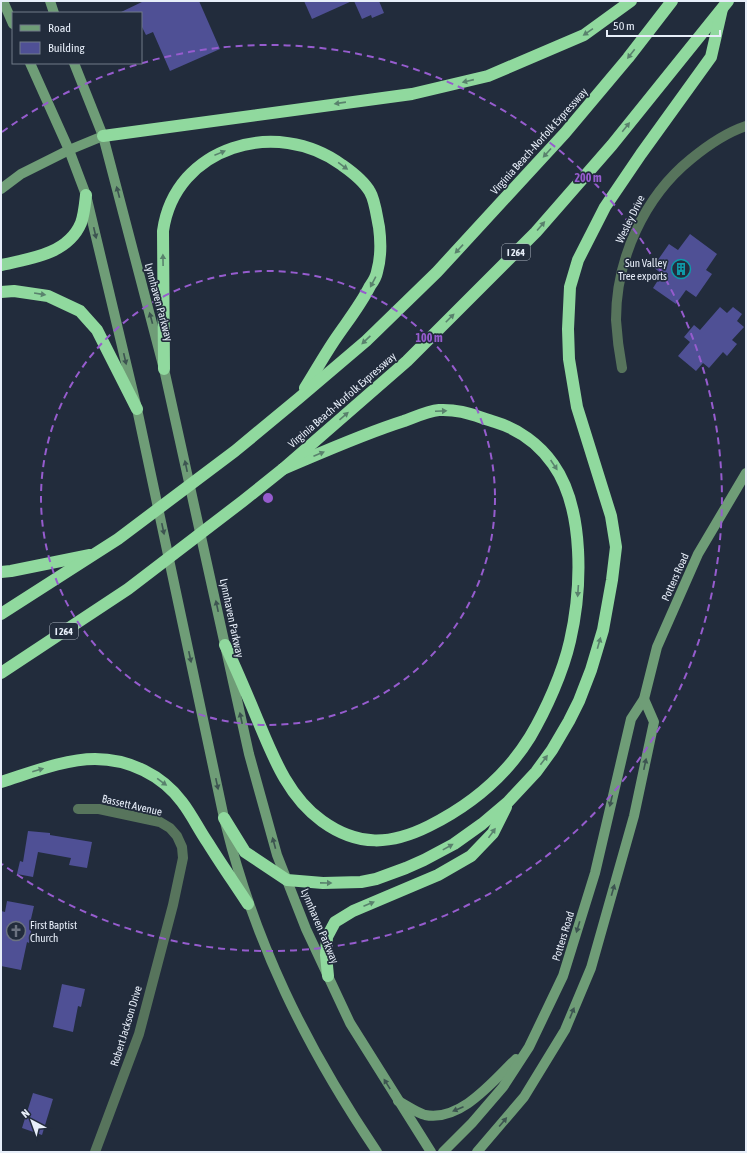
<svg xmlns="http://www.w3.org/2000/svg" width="747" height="1153" viewBox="0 0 747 1153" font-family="'Asap Condensed',sans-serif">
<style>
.building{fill:#4f5095}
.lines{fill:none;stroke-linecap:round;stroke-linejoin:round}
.street{stroke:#57745c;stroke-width:10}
.secondary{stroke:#6f9d77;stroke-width:10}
.highway{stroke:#90d99e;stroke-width:12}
.oneway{fill:#59826d}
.oneway2{fill:#3d5451}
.ring{fill:none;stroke:#965cce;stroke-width:2;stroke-dasharray:7 5}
.labels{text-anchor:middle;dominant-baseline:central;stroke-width:3.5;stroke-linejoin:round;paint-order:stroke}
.shield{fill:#222c3c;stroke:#acb4c0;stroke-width:1}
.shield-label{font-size:10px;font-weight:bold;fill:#e7eef9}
.street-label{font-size:11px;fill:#e7eef9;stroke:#222c3c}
.poi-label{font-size:11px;fill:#e7eef9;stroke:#222c3c;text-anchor:end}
.centre{fill:#965cce;stroke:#222c3c;stroke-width:2}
.ring-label{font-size:12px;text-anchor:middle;font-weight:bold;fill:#965cce;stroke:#222c3c;stroke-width:3.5;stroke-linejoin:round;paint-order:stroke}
</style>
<rect width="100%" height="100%" fill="#222c3c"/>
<g class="building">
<path d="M144,1h55l21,48 -50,22 -17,-39 -7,3 -5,-10v-12h-22z"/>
<path d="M304,1h48l-40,18z"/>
<path d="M354,1h25l5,12 -12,5 -1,-3 -9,4z"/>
<path d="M690,234l27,20 -11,16 6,4 -16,23 -10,-7 -10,14 -23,-16 9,-14 -9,-7 16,-23 9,6z"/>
<path d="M720,307l7,6 6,-6 9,7 -5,7 7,6 -12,13 5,4 -10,12 -4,-4 -14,16 -6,-5 -7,8 -18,-15 12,-14 -6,-5 10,-12 6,5z"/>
<path d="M28,831l22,2v2l42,7 -5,26 -18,-3 2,-7 -33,-6 -5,25 -16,-3 3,-13 3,1z"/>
<path d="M7,901l27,5 -3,13 2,1 -4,23 -2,-1 -6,28 -20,-4v-55l4,1z"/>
<path d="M62,984l23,5 -4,18 -3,-1 -5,26 -20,-5z"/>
<path d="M33,1093l20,6 -11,36 -20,-7z"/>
</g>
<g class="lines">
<g class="street">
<path d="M622,368c-3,-16 -5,-32 -6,-48 0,-61 28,-123 75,-161 17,-14 34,-26 55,-33"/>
<path d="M78,809h21l61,13 10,6 7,8 5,11 1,11 -10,47 -34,129 -44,118"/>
</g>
<g class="secondary">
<path d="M3,1l10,23"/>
<path d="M50,1l4,12"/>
<path d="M30,63l39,87 17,45 51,214 87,409c30,124 82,229 153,334"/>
<path d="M74,63l29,73 61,233 85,385 28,101 29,74 44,94 81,129"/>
<path d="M1,189l20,-15 48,-24 34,-14"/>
<path d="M398,1101c8,4 19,12 27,14 36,7 68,-34 91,-56"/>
<path d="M443,1152l29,-29 31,-36 26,-40 34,-71 32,-103 36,-154 13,-20 13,-52 41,-93 48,-81"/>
<path d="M477,1152l47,-55 41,-67 26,-62 43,-152 20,-94 -10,-23"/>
</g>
<g class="highway">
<path d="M103,136l309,-42 76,-18 96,-41 47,-34"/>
<path d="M1,265c29,-6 67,-11 80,-42 3,-8 4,-19 5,-28"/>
<path d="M1,292l13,-1 34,5 32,15 17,19 40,79"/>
<path d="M164,369l-1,-138c12,-85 114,-114 179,-66 10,7 22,16 28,27 5,8 7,26 9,35 2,15 2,31 -2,45 -1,5 -4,10 -7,14 -10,20 -24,37 -36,55 -10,15 -19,31 -29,47"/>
<path d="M1,572l10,-1 79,-16"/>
<path d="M1,614l117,-75 117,-88 64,-53 67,-57 71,-69 128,-139 63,-75 44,-57"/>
<path d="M225,645c11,23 21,47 31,71 16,38 31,80 66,105 36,26 69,24 107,5 40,-20 77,-50 101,-89 16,-27 33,-65 40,-96 12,-52 15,-132 -17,-177 -14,-20 -35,-35 -58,-42 -20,-6 -34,-13 -56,-12 -11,1 -24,7 -35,11 -41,13 -81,31 -121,48"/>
<path d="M1,673l127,-84 115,-88 40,-32 124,-108 129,-129 76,-87 116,-144"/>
<path d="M1,782c29,-9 64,-23 94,-23 34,0 67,16 87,43 10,13 17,28 26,41 13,21 27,41 40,61"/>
<path d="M224,818l21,34 42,28 36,3 38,-1 15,-3 30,-11 18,-8 30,-16 28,-20 26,-22 28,-30 16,-22 17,-29 10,-20 12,-31 12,-40 9,-50 4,-33 -5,-31 -34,-109 -8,-48 -1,-30 2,-42 8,-27 27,-53 36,-53 70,-97 11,-48"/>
<path d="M328,976l-2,-21 1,-18 8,-15 18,-11 85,-36 33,-19 22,-23 13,-26"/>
</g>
</g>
<defs><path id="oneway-solid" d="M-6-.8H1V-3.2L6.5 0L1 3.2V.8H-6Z"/></defs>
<g class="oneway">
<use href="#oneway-solid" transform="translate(588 32) rotate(146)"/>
<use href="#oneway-solid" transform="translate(631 54) rotate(128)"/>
<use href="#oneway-solid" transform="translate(468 81) rotate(167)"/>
<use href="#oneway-solid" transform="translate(340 103) rotate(172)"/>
<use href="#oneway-solid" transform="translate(626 127) rotate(-51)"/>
<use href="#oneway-solid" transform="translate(220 153) rotate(-22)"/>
<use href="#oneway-solid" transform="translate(547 153) rotate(132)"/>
<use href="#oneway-solid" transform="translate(343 166) rotate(36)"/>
<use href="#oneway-solid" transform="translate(541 226) rotate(-49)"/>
<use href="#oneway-solid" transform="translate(459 249) rotate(133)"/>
<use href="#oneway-solid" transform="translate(163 260) rotate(-91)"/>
<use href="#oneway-solid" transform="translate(373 282) rotate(118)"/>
<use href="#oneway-solid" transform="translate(40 294) rotate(9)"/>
<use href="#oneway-solid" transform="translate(450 318) rotate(-45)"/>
<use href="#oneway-solid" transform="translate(366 340) rotate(137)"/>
<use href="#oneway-solid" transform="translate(441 411) rotate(-2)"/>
<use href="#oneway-solid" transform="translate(344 416) rotate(-41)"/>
<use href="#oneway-solid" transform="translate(319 454) rotate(-23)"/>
<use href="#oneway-solid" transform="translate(554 465) rotate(56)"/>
<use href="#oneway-solid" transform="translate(578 591) rotate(94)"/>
<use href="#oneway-solid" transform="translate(599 643) rotate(-74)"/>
<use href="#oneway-solid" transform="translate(544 760) rotate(-53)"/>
<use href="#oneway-solid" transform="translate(38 770) rotate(-16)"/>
<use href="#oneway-solid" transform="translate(162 782) rotate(36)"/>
<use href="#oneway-solid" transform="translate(492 833) rotate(-54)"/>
<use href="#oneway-solid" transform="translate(448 847) rotate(-29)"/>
<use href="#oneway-solid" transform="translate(326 883) rotate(1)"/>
<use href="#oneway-solid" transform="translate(369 904) rotate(-23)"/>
</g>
<g class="oneway2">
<use href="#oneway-solid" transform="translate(118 192) rotate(-105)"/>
<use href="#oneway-solid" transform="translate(95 233) rotate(77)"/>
<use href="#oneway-solid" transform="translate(151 318) rotate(-105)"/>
<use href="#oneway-solid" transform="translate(125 359) rotate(77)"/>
<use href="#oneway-solid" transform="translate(186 466) rotate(-102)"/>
<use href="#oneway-solid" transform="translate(163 529) rotate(78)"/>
<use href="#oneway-solid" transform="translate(217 606) rotate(-102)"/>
<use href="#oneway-solid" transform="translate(190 657) rotate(78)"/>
<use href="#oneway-solid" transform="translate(241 718) rotate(-102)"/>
<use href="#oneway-solid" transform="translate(645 764) rotate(-78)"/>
<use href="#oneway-solid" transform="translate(217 784) rotate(78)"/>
<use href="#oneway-solid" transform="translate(611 801) rotate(103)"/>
<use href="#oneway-solid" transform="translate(274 843) rotate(-105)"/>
<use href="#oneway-solid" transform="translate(613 890) rotate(-74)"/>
<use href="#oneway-solid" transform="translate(578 927) rotate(107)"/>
<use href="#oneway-solid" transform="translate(572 1013) rotate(-68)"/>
<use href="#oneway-solid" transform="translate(387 1084) rotate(-122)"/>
<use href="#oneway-solid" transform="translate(458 1109) rotate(157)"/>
<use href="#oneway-solid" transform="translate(503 1122) rotate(-50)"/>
</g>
<g class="ring">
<circle cx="268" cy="498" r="227"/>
<path d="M2 132A453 453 0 1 1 2 864"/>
</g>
<defs>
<symbol id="building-ring" viewBox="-11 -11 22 22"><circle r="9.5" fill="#222c3c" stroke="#0f9aa8" stroke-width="1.5"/><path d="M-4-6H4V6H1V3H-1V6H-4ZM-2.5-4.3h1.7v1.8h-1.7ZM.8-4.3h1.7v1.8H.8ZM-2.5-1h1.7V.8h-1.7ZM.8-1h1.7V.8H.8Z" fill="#0f9aa8"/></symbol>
<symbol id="church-ring" viewBox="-11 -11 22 22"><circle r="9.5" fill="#222c3c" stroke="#6b7280" stroke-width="1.5"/><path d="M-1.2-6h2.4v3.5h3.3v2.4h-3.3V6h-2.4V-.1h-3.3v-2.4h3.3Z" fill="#6b7280"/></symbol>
</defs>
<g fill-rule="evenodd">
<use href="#building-ring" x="670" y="258" width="22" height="22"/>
<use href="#church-ring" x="5" y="920" width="22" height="22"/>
</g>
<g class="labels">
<g class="shield">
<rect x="502" y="244" width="28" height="16" rx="3"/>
<rect x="50" y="623" width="28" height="16" rx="3"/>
</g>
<g class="shield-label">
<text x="516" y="252">I 264</text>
<text x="64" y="631">I 264</text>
</g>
<g class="street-label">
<text transform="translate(539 141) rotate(-48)">Virginia Beach-Norfolk Expressway</text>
<text transform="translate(630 219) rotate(-64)">Wesley Drive</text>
<text transform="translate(159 302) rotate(75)">Lynnhaven Parkway</text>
<text transform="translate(342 400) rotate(-41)">Virginia Beach-Norfolk Expressway</text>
<text transform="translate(675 577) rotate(-66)">Potters Road</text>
<text transform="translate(232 618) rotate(78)">Lynnhaven Parkway</text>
<text transform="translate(132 805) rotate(13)">Bassett Avenue</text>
<text transform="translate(320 926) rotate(67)">Lynnhaven Parkway</text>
<text transform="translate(563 936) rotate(-73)">Potters Road</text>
<text transform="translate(126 1026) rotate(-73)">Robert Jackson Drive</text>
</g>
<g class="poi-label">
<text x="667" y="263">Sun Valley<tspan x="667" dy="13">Tree exports</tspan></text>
<text x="30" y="925" text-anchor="start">First Baptist<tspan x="30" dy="13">Church</tspan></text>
</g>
</g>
<circle cx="268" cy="498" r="6" class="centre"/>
<g class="ring-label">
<text x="588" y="182">200 m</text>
<text x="429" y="342">100 m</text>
</g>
<rect width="747" height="1153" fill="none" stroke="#e7eef9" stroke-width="4"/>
<rect x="12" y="12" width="130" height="52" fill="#222c3c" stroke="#717a88"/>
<rect x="20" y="25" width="20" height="6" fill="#6f9d77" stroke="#717a88"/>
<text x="48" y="32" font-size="12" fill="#e7eef9">Road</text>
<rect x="20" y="42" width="20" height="12" fill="#4f5095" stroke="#717a88"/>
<text x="48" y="52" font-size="12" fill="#e7eef9">Building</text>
<g transform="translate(32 1121) rotate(319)" stroke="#222c3c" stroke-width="3" paint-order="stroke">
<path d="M0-3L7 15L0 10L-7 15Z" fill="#e7eef9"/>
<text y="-6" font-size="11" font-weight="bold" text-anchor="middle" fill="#e7eef9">N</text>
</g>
<path d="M607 30v6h113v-6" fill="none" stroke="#e7eef9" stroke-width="2"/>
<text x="613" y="30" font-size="12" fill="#e7eef9" stroke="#222c3c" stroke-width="3" paint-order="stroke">50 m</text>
</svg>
